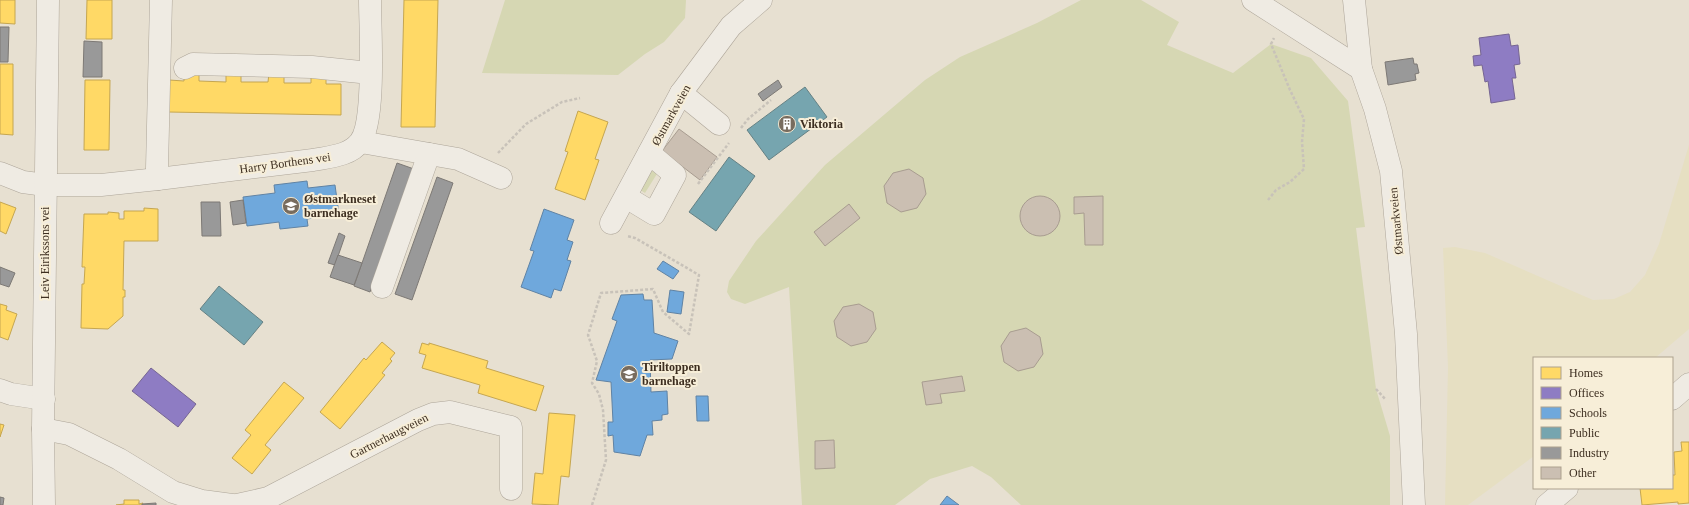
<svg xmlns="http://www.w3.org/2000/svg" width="1689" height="505" viewBox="0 0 1689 505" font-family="'Times New Roman',serif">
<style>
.farmland{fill:#e6dfc2}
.green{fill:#d6d7b3}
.homes{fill:#ffd966;stroke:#c5a651}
.offices{fill:#8e7cc3;stroke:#766592}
.schools{fill:#6fa8dc;stroke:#6083a4}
.public{fill:#76a5af;stroke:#658184}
.industry{fill:#999;stroke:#7d7975}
.building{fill:#cbbfb2;stroke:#a89c90}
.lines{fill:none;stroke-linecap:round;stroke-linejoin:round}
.minor-casing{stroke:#ada599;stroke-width:23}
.path{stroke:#c8c2b9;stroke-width:2.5;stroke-dasharray:3 2;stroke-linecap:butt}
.minor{stroke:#efebe3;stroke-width:22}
.labels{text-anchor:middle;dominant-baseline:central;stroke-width:4;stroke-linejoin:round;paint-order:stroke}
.street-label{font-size:12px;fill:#3d2e20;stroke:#f7eed8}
.poi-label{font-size:12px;font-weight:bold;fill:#3d2e20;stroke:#f7eed8;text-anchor:start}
</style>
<rect width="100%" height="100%" fill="#e7e0d1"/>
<path class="farmland" d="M1689,145v184l-34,29h-121v98l-66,49h-23l3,-138 -5,-119 12,-1 30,6 108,47 21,-1 16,-7 15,-17 14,-31z"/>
<g class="green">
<path d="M505,0h181l-1,18 -21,24 -19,12 -27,21 -136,-2z"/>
<path d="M1081,0h60l38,22 -12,23 66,28 38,-29 40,14 37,43 17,126 -9,1 20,161 14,47v69h-369l-30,-28 -19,-11 -42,13 -35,26h-93l-13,-218 -44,17 -14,-5 -4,-7 2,-11 27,-40 69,-76 100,-85 35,-23 77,-34z"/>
<path d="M649,162l11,7 -15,24 -8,-5z"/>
</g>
<g class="homes">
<path d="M0,0h15v24l-15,-1z"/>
<path d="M87,0h25v39h-26z"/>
<path d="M404,0h34l-3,127h-34z"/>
<path d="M0,64h13v71l-13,-1z"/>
<path d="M184,71h15v10l27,1v-10h15v10h27l1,-9h15v10h27v-10h15v11h15v31l-173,-3 1,-32 15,1z"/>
<path d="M85,80h25l-1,70h-25z"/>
<path d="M578,111l30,11 -13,37 4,1 -14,40 -30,-11 13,-37 -3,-1z"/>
<path d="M0,202l16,6 -10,26 -6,-3z"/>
<path d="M144,208l14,1v32h-34l-1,49h2v7h-2v19l-15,13 -27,-1 1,-44h2l1,-17h-3l2,-53h24v-2l11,1v6h5v-8h20z"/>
<path d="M0,304l7,2 -1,4 11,4 -9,26 -8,-3z"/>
<path d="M382,342l13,11 -5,6 2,2 -10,12 3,2 -45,54 -20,-17 44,-54 2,2z"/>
<path d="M422,343l7,2v-2l59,18 -2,7 58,18 -8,25 -58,-18 2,-8 -58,-17 4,-13 -7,-2z"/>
<path d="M284,382l20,16 -39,47 6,5 -19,24 -20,-16 19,-23 -6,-5z"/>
<path d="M549,413l26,2 -6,62 -8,-1 -3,29 -26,-1 3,-31 8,1z"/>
<path d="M0,424l4,1 -4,12z"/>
<path d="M1681,442h8v61l-11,1v-2l-36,3 -2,-17h32v-13h3l-1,-23 8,-1z"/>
<path d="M124,500h15v4l4,-1 -1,2h-26l8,-1z"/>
</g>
<g class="offices">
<path d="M1509,34l2,12 7,-1 2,19 -6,1 2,13h-4l3,21 -24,4 -3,-22 -3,1 -3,-17 -8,1 -1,-10 8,-1 -2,-17z"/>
<path d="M151,368l45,36 -18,23 -46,-36z"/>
</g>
<g class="schools">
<path d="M307,181l1,7 27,-3 4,29 -32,5 1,7 -28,3 -1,-7 -32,4 -4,-29 32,-4 -1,-8z"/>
<path d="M544,209l30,11 -7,20 6,2 -6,18 4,1 -10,30 -7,-2 -3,9 -30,-11 13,-36 -4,-1z"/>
<path d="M663,261l16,10 -6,8 -16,-10z"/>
<path d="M670,290l14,2 -3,22 -14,-2z"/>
<path d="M643,294l1,6h8l2,33 24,8 -6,18 -22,1 1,32 16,-1 1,23 -6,1v5l-10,1 1,14h-6l-7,21 -26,-4 -1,-17 -5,1v-14h5l-2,-40 -15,-2 21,-59 -5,-2 9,-24z"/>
<path d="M696,396h12l1,25h-12z"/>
<path d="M947,496l12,9h-19z"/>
</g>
<g class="public">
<path d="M805,87l22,30 -58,43 -22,-30z"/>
<path d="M729,157l26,19 -39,55 -27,-19z"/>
<path d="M219,286l44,36 -19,23 -44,-36z"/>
</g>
<g class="industry">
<path d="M0,27h9l-1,35h-8z"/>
<path d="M84,41l18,1v35h-19z"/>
<path d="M1413,58l1,6h3l2,9 -4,1 1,6 -28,5 -3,-23z"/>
<path d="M778,80l4,7 -19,14 -5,-7z"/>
<path d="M397,163l17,6 -44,123 -16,-6z"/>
<path d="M437,177l16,6 -41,117 -17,-6z"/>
<path d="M243,200l3,23 -13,2 -3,-23z"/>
<path d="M201,202h19l1,34h-19z"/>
<path d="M339,233l6,3 -10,29 -7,-2z"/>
<path d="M338,255l24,8 -8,22 -24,-8z"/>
<path d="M0,267l15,6 -6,14 -9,-3z"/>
<path d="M0,497l4,1 -1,7h-3z"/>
<path d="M156,503v2h-14v-1z"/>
</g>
<g class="building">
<path d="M679,129l38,28 -17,23 -38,-29z"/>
<path d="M909,169l14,9 3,16 -9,14 -16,4 -14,-9 -3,-17 9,-13z"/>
<circle cx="1040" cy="216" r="20"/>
<path d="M1103,196v49h-18l-1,-32 -10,1v-17z"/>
<path d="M849,204l11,14 -35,28 -11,-14z"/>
<path d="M859,304l14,8 3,17 -9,13 -16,4 -14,-9 -3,-16 9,-14z"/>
<path d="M1026,328l14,9 3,17 -9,13 -16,4 -14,-9 -3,-16 9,-14z"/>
<path d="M962,376l3,15 -25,3 2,9 -16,2 -4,-23z"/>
<path d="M834,440l1,28 -20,1v-28z"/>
</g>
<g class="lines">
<defs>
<g id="minor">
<path d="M1253,0l108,69 14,40 16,62 15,163 8,171"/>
<path d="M1354,0l7,69"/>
<path d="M185,68l8,-4 119,3 58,6"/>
<path d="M681,93l38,31"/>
<path d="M361,142l97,17 43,19"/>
<path d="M0,173l23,9 22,3h56l57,-6 155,-19c15,-3 37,-4 47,-18 16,-20 10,-113 10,-142"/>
<path d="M158,179l-1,-11 4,-168"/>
<path d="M626,197l28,17 21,-39 -26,-22"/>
<path d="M611,223l70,-130 50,-67 30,-26"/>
<path d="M382,287l47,-133"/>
<path d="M0,390l11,4 33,5"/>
<path d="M1672,399l17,-15"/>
<path d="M43,429l26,5 50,25 54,33 29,9 30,4"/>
<path d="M44,505l-1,-76 5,-429"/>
<path d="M237,505l31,-7 150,-78 15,-6 17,-2 61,15v62"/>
<path d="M1547,505l20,-17"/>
</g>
</defs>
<use href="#minor" class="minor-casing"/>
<g class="path">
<path d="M741,128l7,-9 23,-19"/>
<path d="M498,153l28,-29 36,-22 18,-4"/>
<path d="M698,184l31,-41"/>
<path d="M1268,200l8,-10 14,-8 14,-13 -2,-27 2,-23 -14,-29 -19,-46 3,-6"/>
<path d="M1376,389l10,11"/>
<path d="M592,505l14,-45 -3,-50 -4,-16 -7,-11 5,-22 -9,-26 13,-42 52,-4 10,23 26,22 10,-59 -64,-37 -8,-2"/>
</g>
<use href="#minor" class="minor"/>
</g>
<defs>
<symbol id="building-disc" viewBox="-11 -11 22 22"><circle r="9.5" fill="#786c5e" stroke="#f7eed8"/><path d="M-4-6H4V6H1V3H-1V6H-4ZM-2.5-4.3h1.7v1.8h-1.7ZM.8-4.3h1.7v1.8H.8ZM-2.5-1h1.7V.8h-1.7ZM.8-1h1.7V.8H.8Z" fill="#fff"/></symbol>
<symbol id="school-disc" viewBox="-11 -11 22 22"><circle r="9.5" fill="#786c5e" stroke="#f7eed8"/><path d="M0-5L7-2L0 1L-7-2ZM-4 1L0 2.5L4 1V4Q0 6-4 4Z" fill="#fff"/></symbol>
</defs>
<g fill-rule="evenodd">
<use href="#building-disc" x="777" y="114" width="20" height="20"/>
<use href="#school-disc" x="281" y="196" width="20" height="20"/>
<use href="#school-disc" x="619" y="364" width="20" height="20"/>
</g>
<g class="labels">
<g class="street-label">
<text transform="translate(671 115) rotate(-61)">Østmarkveien</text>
<text transform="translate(285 163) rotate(-8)">Harry Borthens vei</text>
<text transform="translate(1396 221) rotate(-95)">Østmarkveien</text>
<text transform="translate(45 253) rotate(-90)">Leiv Eirikssons vei</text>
<text transform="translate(389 436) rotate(-27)">Gartnerhaugveien</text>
</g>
<g class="poi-label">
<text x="800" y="124">Viktoria</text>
<text x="304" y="199">Østmarkneset<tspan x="304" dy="14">barnehage</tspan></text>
<text x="642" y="367">Tiriltoppen<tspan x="642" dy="14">barnehage</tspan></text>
</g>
</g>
<rect x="1533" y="357" width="140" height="132" fill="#f7eed8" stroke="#ada18e"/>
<rect x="1541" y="367" width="20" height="12" fill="#ffd966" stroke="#ada18e"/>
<text x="1569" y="377" font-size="12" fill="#3d2e20">Homes</text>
<rect x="1541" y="387" width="20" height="12" fill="#8e7cc3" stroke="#ada18e"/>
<text x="1569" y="397" font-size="12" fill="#3d2e20">Offices</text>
<rect x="1541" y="407" width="20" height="12" fill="#6fa8dc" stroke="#ada18e"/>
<text x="1569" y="417" font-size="12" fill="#3d2e20">Schools</text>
<rect x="1541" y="427" width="20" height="12" fill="#76a5af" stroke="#ada18e"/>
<text x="1569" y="437" font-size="12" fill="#3d2e20">Public</text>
<rect x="1541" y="447" width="20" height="12" fill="#999999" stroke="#ada18e"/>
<text x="1569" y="457" font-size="12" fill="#3d2e20">Industry</text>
<rect x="1541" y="467" width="20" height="12" fill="#cbbfb2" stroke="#ada18e"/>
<text x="1569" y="477" font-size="12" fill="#3d2e20">Other</text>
</svg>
